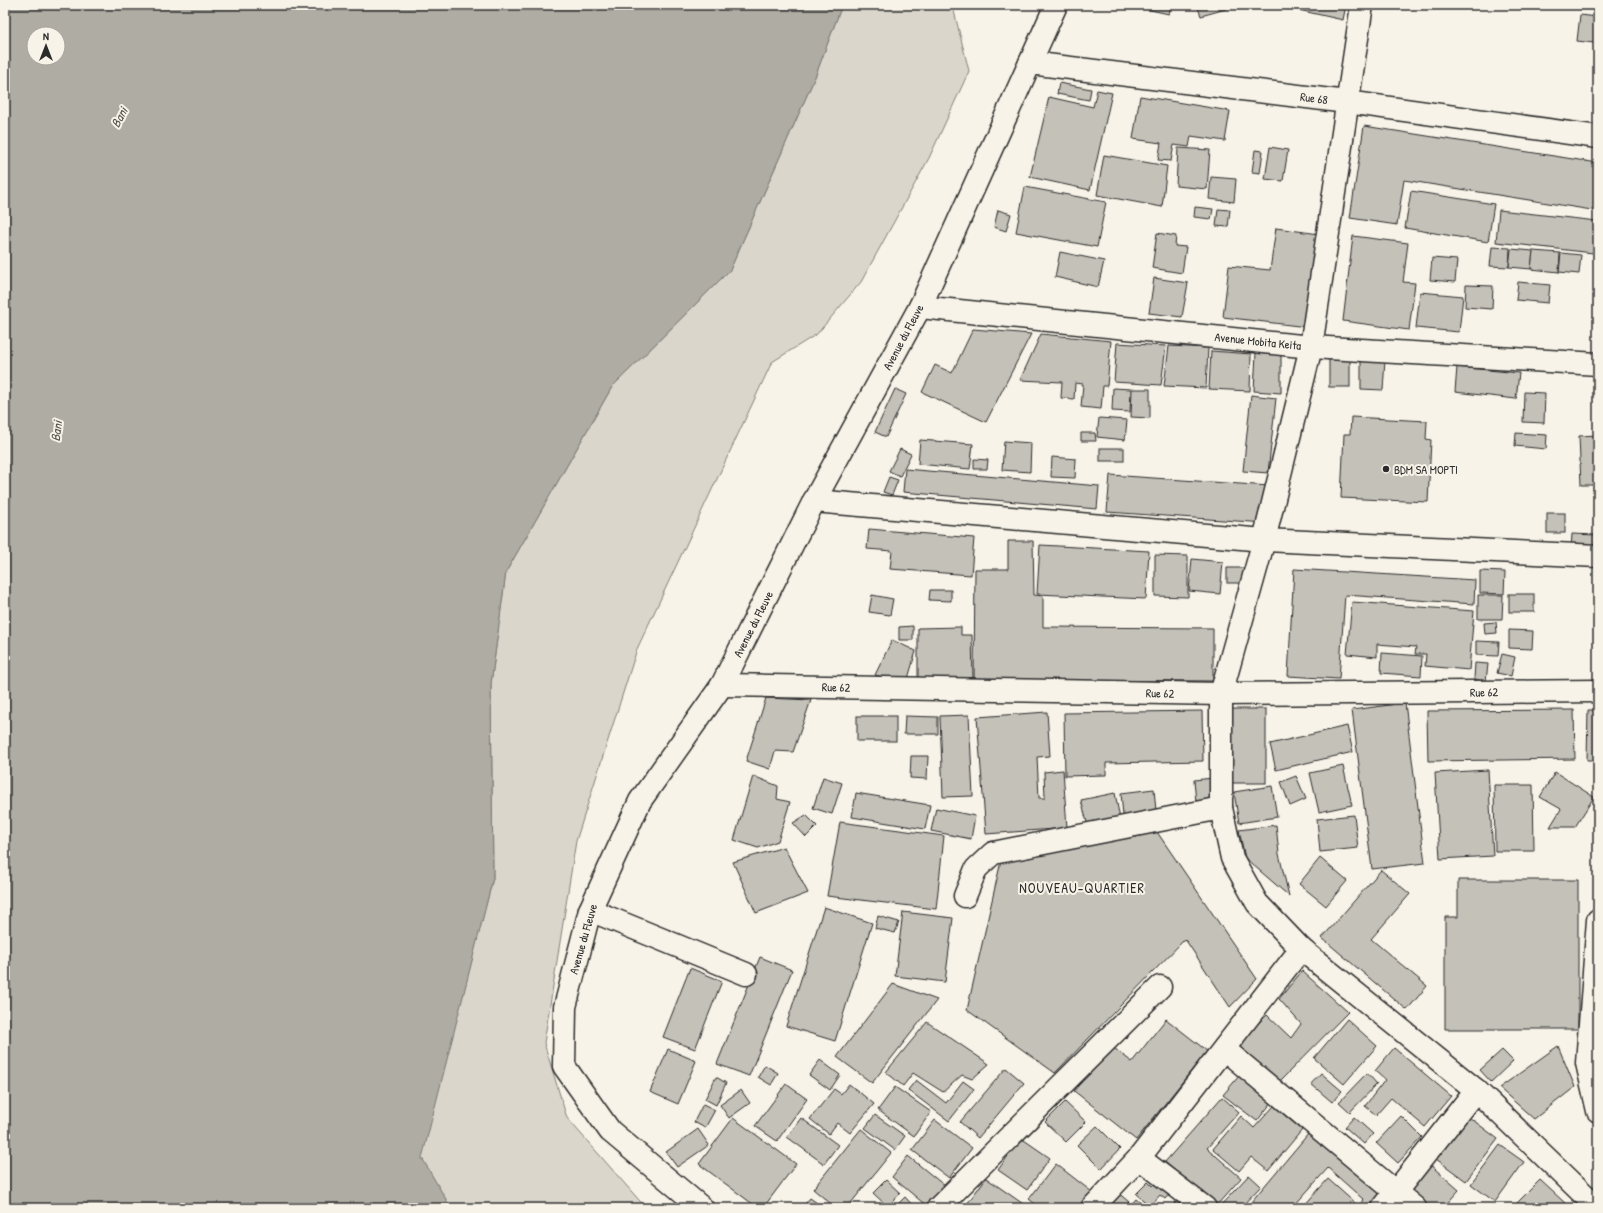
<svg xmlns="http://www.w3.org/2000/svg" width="1603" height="1213" viewBox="0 0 1603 1213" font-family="'Patrick Hand',sans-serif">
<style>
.green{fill:#dad6cc;stroke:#82807c}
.water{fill:#afaca4;stroke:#7a7874;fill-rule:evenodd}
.building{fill:#c4c1b9;stroke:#2b2b2b}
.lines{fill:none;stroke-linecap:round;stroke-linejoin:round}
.minor-casing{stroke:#2b2b2b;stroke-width:25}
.major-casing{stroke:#2b2b2b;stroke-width:25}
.minor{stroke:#f7f3e8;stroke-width:22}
.major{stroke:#f7f3e8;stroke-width:22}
.poi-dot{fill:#2b2b2b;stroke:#f7f3e8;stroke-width:1.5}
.labels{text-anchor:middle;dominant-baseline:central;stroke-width:4;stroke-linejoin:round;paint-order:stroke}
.street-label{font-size:12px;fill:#2b2b2b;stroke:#f7f3e8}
.poi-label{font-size:12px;fill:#2b2b2b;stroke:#f7f3e8;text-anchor:start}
.water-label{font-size:13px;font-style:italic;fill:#53524f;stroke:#f7f3e8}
.quarter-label{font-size:14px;letter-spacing:1px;fill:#2b2b2b;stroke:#f7f3e8}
</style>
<rect width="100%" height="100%" fill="#f7f3e8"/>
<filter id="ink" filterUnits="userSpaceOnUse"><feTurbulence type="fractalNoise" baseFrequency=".025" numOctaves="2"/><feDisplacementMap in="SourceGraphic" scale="8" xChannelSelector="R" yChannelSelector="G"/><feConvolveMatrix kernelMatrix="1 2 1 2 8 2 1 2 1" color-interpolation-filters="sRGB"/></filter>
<g filter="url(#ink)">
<path class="green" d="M842,5h108l4,6 15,60 -40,87 -68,124 -44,52 -45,28 -135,287 -61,192 -32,202 23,75 79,90h-195l-30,-50 72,-280 -2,-194 15,-112 106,-185 118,-117 85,-193z"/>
<path class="water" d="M5,5h837l-27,72 -85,193 -118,117 -106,185 -15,112 2,194 -71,280 29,50h-446zM34,34h24v24h-24z"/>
<g class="building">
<path d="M1127,5h44l-2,9z"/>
<path d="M1197,5h43l-39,11z"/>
<path d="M1295,5h51l-3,15 -49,-11z"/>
<path d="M1580,15l17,2 -3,26 -17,-2z"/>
<path d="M1059,83l32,6 -2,11 -32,-6z"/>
<path d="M1097,90l15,3 -22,97 -60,-13 19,-80 44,10z"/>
<path d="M1140,96l90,15 -5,30 -34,-5 -2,11 -15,-2 -3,16 -13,-1 3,-17 -28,-4z"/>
<path d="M1364,126l234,37v48l-194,-31 -7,45 -47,-7z"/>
<path d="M1270,147l18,3 -5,31 -18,-2z"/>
<path d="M1178,148l32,2 -3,39 -31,-3z"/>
<path d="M1255,150l8,1 -3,22 -8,-1z"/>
<path d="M1104,155l63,11 -5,41 -65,-12z"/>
<path d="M1211,177l25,2 -2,23 -25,-3z"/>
<path d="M1025,187l81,15 -9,45 -81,-15z"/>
<path d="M1411,191l83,13 -6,38 -83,-14z"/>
<path d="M1195,207l18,2 -2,10 -17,-2z"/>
<path d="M1218,209l12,1 -2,17 -12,-1z"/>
<path d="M998,210l13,4 -5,17 -12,-4z"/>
<path d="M1499,210l98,11 -4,32 -97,-11z"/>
<path d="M1276,228l43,6 -12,93 -84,-10 6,-51 41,4z"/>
<path d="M1157,233l19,3 -1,10 11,1 -4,26 -30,-5z"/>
<path d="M1353,236l55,7 -5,39 12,1 -6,47 -66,-9z"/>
<path d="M1492,247l18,1 -1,19 -19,-1z"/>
<path d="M1511,249l22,2 -2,18 -22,-2z"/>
<path d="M1533,251l27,2 -1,19 -28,-3z"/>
<path d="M1060,252l44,9 -6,26 -43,-10z"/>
<path d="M1561,253l20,2 -2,19 -20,-2z"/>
<path d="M1432,258l25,2 -2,22 -25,-2z"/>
<path d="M1154,278l34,5 -6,34 -33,-4z"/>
<path d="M1518,282l32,3 -2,18 -32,-3z"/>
<path d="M1466,285l27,1 -1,23 -27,-2z"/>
<path d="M1420,292l43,4 -4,36 -43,-4z"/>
<path d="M1598,305v26h-2z"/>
<path d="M973,329l58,5 -45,88 -64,-30 13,-27 17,8z"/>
<path d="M1041,334l70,7 -4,45h-4l-2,23 -20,-2 2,-23 -8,-1 -1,16 -13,-1 1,-16 -42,-2z"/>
<path d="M1117,343l49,3 -5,39 -47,-3z"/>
<path d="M1169,346l39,2 -2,40 -42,-2z"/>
<path d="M1211,351l40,3 -1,37 -41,-2z"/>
<path d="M1256,353l25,2v38l-27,-2z"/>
<rect x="1329" y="357" width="21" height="30"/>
<path d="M1361,360h24l-2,30 -22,-1z"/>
<path d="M1457,367l62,6 -3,26 -61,-7z"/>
<path d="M1113,388l18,1 -1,23 -18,-1z"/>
<path d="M895,389l11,5 -20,43 -11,-5z"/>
<path d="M1132,389h18v29l-19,-1z"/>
<path d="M1524,392l21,1 -1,30 -21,-1z"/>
<path d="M1251,395l25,3 -8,75 -25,-2z"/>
<path d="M1351,417l76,4 -1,18 5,1 -3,62 -87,-4 3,-64h6z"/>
<path d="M1099,418l28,2 -2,20 -28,-3z"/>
<path d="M1081,433h14l1,8h-15z"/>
<path d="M1516,433l31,2 -1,14 -31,-3z"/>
<path d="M1598,435v50h-17l-2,-49z"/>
<path d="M920,440l53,4 -3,25 -52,-5z"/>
<path d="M1004,441l27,2 -1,29 -28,-2z"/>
<rect x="1100" y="448" width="24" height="13"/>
<path d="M900,449l11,5 -11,22 -11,-5z"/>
<path d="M1052,457l24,2 -1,19 -24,-1z"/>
<path d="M974,459l14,1 -1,9h-13z"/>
<path d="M905,469l194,17 -2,23 -194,-17z"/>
<path d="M1110,475l159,11 -3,37 -159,-11z"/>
<path d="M889,477l9,3 -6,15 -9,-3z"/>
<rect x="1595" y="508" width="3" height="13"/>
<rect x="1547" y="513" width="18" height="20"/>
<path d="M869,529l105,9 -3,37 -81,-6 2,-18 -25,-2z"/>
<path d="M1572,534l24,1v16l-25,-1z"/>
<path d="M1008,541h25l1,54 9,1v31l170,1v53l-239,-1 1,-111h33z"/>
<path d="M1040,545l109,6 -3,48 -109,-5z"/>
<path d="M1155,555l33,1v41l-33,-1z"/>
<path d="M1192,559l31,3 -3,32 -31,-3z"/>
<rect x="1227" y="568" width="18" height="15"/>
<path d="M1294,569l181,11 -1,24 -129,-9 -6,84 -51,-3z"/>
<path d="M1480,571l25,1 -1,22 -24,-1z"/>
<path d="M930,590h21v11l-22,-1z"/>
<rect x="1509" y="594" width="25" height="18"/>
<path d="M872,595l21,4 -3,16 -21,-3z"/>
<path d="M1478,595h25l-1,24h-24z"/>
<path d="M1352,602l122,9 -5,59 -44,-4 1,-12h-11l1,-7 -39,-3v13l-30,-3z"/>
<path d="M1496,622l1,11 -12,1 -1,-11z"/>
<path d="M913,626v14h-14v-13z"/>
<path d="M961,627v8h11l1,43h-55v-50z"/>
<path d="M1509,630l24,1 -1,18 -23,-1z"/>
<path d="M892,640l24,11 -9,31 -32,-7z"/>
<path d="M1476,641l23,1 -1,14 -22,-1z"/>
<path d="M1382,653l40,3 -1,20 -40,-3z"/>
<path d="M1502,654l13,3 -4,19 -14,-3z"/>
<path d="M1475,663l13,1 -2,17 -12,-2z"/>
<path d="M766,698l45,2 -18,52 -18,-1 -5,18 -24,-8z"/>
<path d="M1405,703l20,160 -53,6 -20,-159z"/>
<rect x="1226" y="709" width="40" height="74"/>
<path d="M1574,710l1,49 -147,2 -1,-50z"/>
<path d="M1588,710h10v50h-11z"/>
<path d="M1202,711l1,50 -97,2v12l-41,1 -1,-63z"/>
<path d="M1047,712l3,44 -13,1 2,41h6l-1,-26 19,-2 4,58 -81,6 -9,-117z"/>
<path d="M969,715l4,81 -30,1 -3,-81z"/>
<rect x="857" y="716" width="39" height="25"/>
<path d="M905,716l33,1v17h-34z"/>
<path d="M1347,726l6,26 -77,18 -6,-26z"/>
<path d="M911,756h17l-1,23 -17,-1z"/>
<path d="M1343,766l9,39 -33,7 -9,-39z"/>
<path d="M1488,770l5,86 -53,3 -5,-86z"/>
<path d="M1555,772l39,25 -19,30h-25l11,-18 -21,-12z"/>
<path d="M753,776l25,10 -1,13 13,3 -12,39 -20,7 -24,-8z"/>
<path d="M1296,776l10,23 -16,7 -9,-24z"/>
<path d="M823,777l19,6 -10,31 -19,-6z"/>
<path d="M1213,778l1,22 -18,2 -2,-22z"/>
<path d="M1494,785h39l1,66h-39z"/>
<path d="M1272,786l5,31 -38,6 -5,-31z"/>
<path d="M1154,789l2,22 -33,5 -2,-23z"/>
<path d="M856,793l74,12 -5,24 -73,-12z"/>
<path d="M1115,793l5,26 -32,7 -7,-26z"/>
<path d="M936,808l39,8 -4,23 -40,-8z"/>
<path d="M806,815l11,11 -11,11 -13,-14z"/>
<path d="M1354,815l4,33 -38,4 -3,-33z"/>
<path d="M840,822l104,14 -8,73 -109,-13z"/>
<path d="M1276,825l3,29 10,42 -44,-38 -6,-28z"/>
<path d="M1155,829l102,150 -27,28 -45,-68 -130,134 -88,-63 34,-149z"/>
<path d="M784,847l24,46 -52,20 -23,-51z"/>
<path d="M1320,858l27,23 -21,25 -27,-22z"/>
<path d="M1381,870l29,24 -39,45 56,47 -20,24 -85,-72z"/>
<path d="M1458,880h120v149h-133v-112h13z"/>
<path d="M824,907l48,16 -37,118 -49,-15z"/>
<path d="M903,912l50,6 -8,64 -50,-6z"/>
<path d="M878,916l21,6 -4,11 -20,-5z"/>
<path d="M760,957l32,13 -43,106 -32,-12z"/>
<path d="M690,968l32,13 -27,68 -32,-12z"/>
<path d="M1302,971l46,41 -70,71 -43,-38 32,-30 24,23 10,-14 -22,-25z"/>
<path d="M893,984l44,16 -65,83 -35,-26z"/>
<path d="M1166,1019l41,32 -71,89 -62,-49 36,-46 22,17z"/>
<path d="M1347,1019l30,27 -33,38 -30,-26z"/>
<path d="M927,1022l62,42 -17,15 -10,-4 -19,17 -30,-19 -10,13 -17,-14z"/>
<path d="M1558,1046l17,41 -41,32 -35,-31z"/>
<path d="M1394,1048l57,48 -26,31 -34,-29 -15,17 -11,-9 20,-26 -10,-9z"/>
<path d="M668,1049l28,12 -18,43 -28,-12z"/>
<path d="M1502,1050l11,11 -22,21 -11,-12z"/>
<path d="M820,1060l20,15 -10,15 -21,-15z"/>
<path d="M765,1065l13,8 -7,12 -13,-8z"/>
<path d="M1006,1068l18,15 -46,55 -18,-16z"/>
<path d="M1321,1073l21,18 -10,11 -21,-18z"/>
<path d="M1367,1073l10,11 -27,28 -11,-10z"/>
<path d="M1239,1076l33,26 -15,19 -34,-26z"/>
<path d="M716,1077l10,6 -10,22 -11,-6z"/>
<path d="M916,1080l30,23 17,-22 11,8 -25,32 -41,-31z"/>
<path d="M786,1084l21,15 -30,42 -22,-15z"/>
<path d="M849,1084l25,20 -24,29 -13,-10 -8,11 -19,-15 24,-30 7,5z"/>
<path d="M895,1087l36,25 -17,24 -36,-26z"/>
<path d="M741,1090l9,13 -21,15 -9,-13z"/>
<path d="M1222,1097l17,15 -32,36 34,30 -25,28 -51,-44z"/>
<path d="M1065,1102l21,20 -20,20 -21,-20z"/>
<path d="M703,1104l12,6 -10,18 -11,-6z"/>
<path d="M1274,1106l28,24 -34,41 -17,-14 -12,14 -26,-22 28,-33 13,12z"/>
<path d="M1465,1114l33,25 -32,42 -34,-25z"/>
<path d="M875,1115l30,21 -10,14 -30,-22z"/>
<path d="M1401,1116l21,21 -24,26 -22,-20z"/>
<path d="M1354,1117l19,17 -9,10 -19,-17z"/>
<path d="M733,1118l63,46 -33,44h-5l-59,-44z"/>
<path d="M801,1118l37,27 -14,19 -37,-27z"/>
<path d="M935,1120l37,28 -23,30 -37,-28z"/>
<path d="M1097,1126l23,23 -19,20 -24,-24z"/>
<path d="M698,1129l11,16 -32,22 -11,-15z"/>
<path d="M861,1129l30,24 -44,55h-11l-23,-19z"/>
<path d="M1309,1133l74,61 -12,14h-15l8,-8 -36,-32 -36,40h-46z"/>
<path d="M1021,1138l29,20 -23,32 -29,-20z"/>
<path d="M1500,1145l24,17 -29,40 -24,-18z"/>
<path d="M908,1156l37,30 -17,21 -36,-30z"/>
<path d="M1428,1163l31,27 -16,18h-14l-23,-19z"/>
<path d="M1056,1164l36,28 -13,16h-39l-11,-9z"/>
<path d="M1162,1175l14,12 -11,12 -5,-4 -10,11 -14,-12 12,-12 4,4z"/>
<path d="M1249,1175l12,11 -21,22 -21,-1z"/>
<path d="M986,1178l43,30h-65z"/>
<path d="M1328,1179l28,25 -3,4h-51z"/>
<path d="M886,1180l14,13 -12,14 -15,-14z"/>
<path d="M1540,1180l25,23 -1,5h-45l-4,-3z"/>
<path d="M1116,1191l13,11 -6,6h-17z"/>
<path d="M1183,1193l19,15h-31z"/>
<path d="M905,1197l10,11h-21z"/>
<path d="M810,1198l14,10h-22z"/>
<path d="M1136,1199l10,9h-18z"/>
<path d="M1455,1203l7,5h-10z"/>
</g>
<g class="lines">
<defs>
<g id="minor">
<path d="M1362,5l-51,342 -47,193 -43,154v114l11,50 25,45 44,46 175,141 122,118"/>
<path d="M1030,63l317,39 251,35"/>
<path d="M920,307l391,40 287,17"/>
<path d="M814,501l450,39 334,16"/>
<path d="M722,685l499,9 377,-3"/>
<path d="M965,896l11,-27 17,-16 228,-45"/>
<path d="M590,910l156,64"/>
<path d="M1224,1049l191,159"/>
<path d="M1139,1158l66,50"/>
<path d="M702,1208l-92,-77 -46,-65 1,-59 25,-97 50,-109 82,-116 92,-184 106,-194 136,-302"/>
<path d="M938,1208l222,-221"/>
<path d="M1092,1208l47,-50 162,-209"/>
<path d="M1383,1208l93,-118"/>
</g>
<path id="major" d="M1598,920l-11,143 11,48"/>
</defs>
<use href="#minor" class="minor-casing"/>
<use href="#major" class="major-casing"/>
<use href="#minor" class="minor"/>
<use href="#major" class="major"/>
</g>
</g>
<circle class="poi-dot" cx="1386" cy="469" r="4"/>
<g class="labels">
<g class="street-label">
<text transform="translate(1314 98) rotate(7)">Rue 68</text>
<text transform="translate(903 337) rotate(-62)">Avenue du Fleuve</text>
<text transform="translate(1258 341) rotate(6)">Avenue Mobita Keita</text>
<text transform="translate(753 624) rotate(-63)">Avenue du Fleuve</text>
<text transform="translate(836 687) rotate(1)">Rue 62</text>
<text transform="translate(1484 692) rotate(-1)">Rue 62</text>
<text transform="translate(1160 693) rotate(1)">Rue 62</text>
<text transform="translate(583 939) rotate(-74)">Avenue du Fleuve</text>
</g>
<g class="poi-label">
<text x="1394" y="469">BDM SA MOPTI</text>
</g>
<g class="water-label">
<text transform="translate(119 117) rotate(-62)">Bani</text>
<text transform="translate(56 431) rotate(-83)">Bani</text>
</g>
<g class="quarter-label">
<text x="1082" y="887">NOUVEAU-QUARTIER</text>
</g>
</g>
<rect width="1603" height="1213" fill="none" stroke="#f7f3e8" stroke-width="20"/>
<rect x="10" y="10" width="1583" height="1193" fill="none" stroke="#2b2b2b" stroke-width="1.5" filter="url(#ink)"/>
<g transform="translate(46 46)"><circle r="19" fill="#f7f3e8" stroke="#a5a39c"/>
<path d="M0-3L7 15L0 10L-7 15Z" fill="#2b2b2b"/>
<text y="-6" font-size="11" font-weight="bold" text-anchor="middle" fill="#2b2b2b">N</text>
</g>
</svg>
